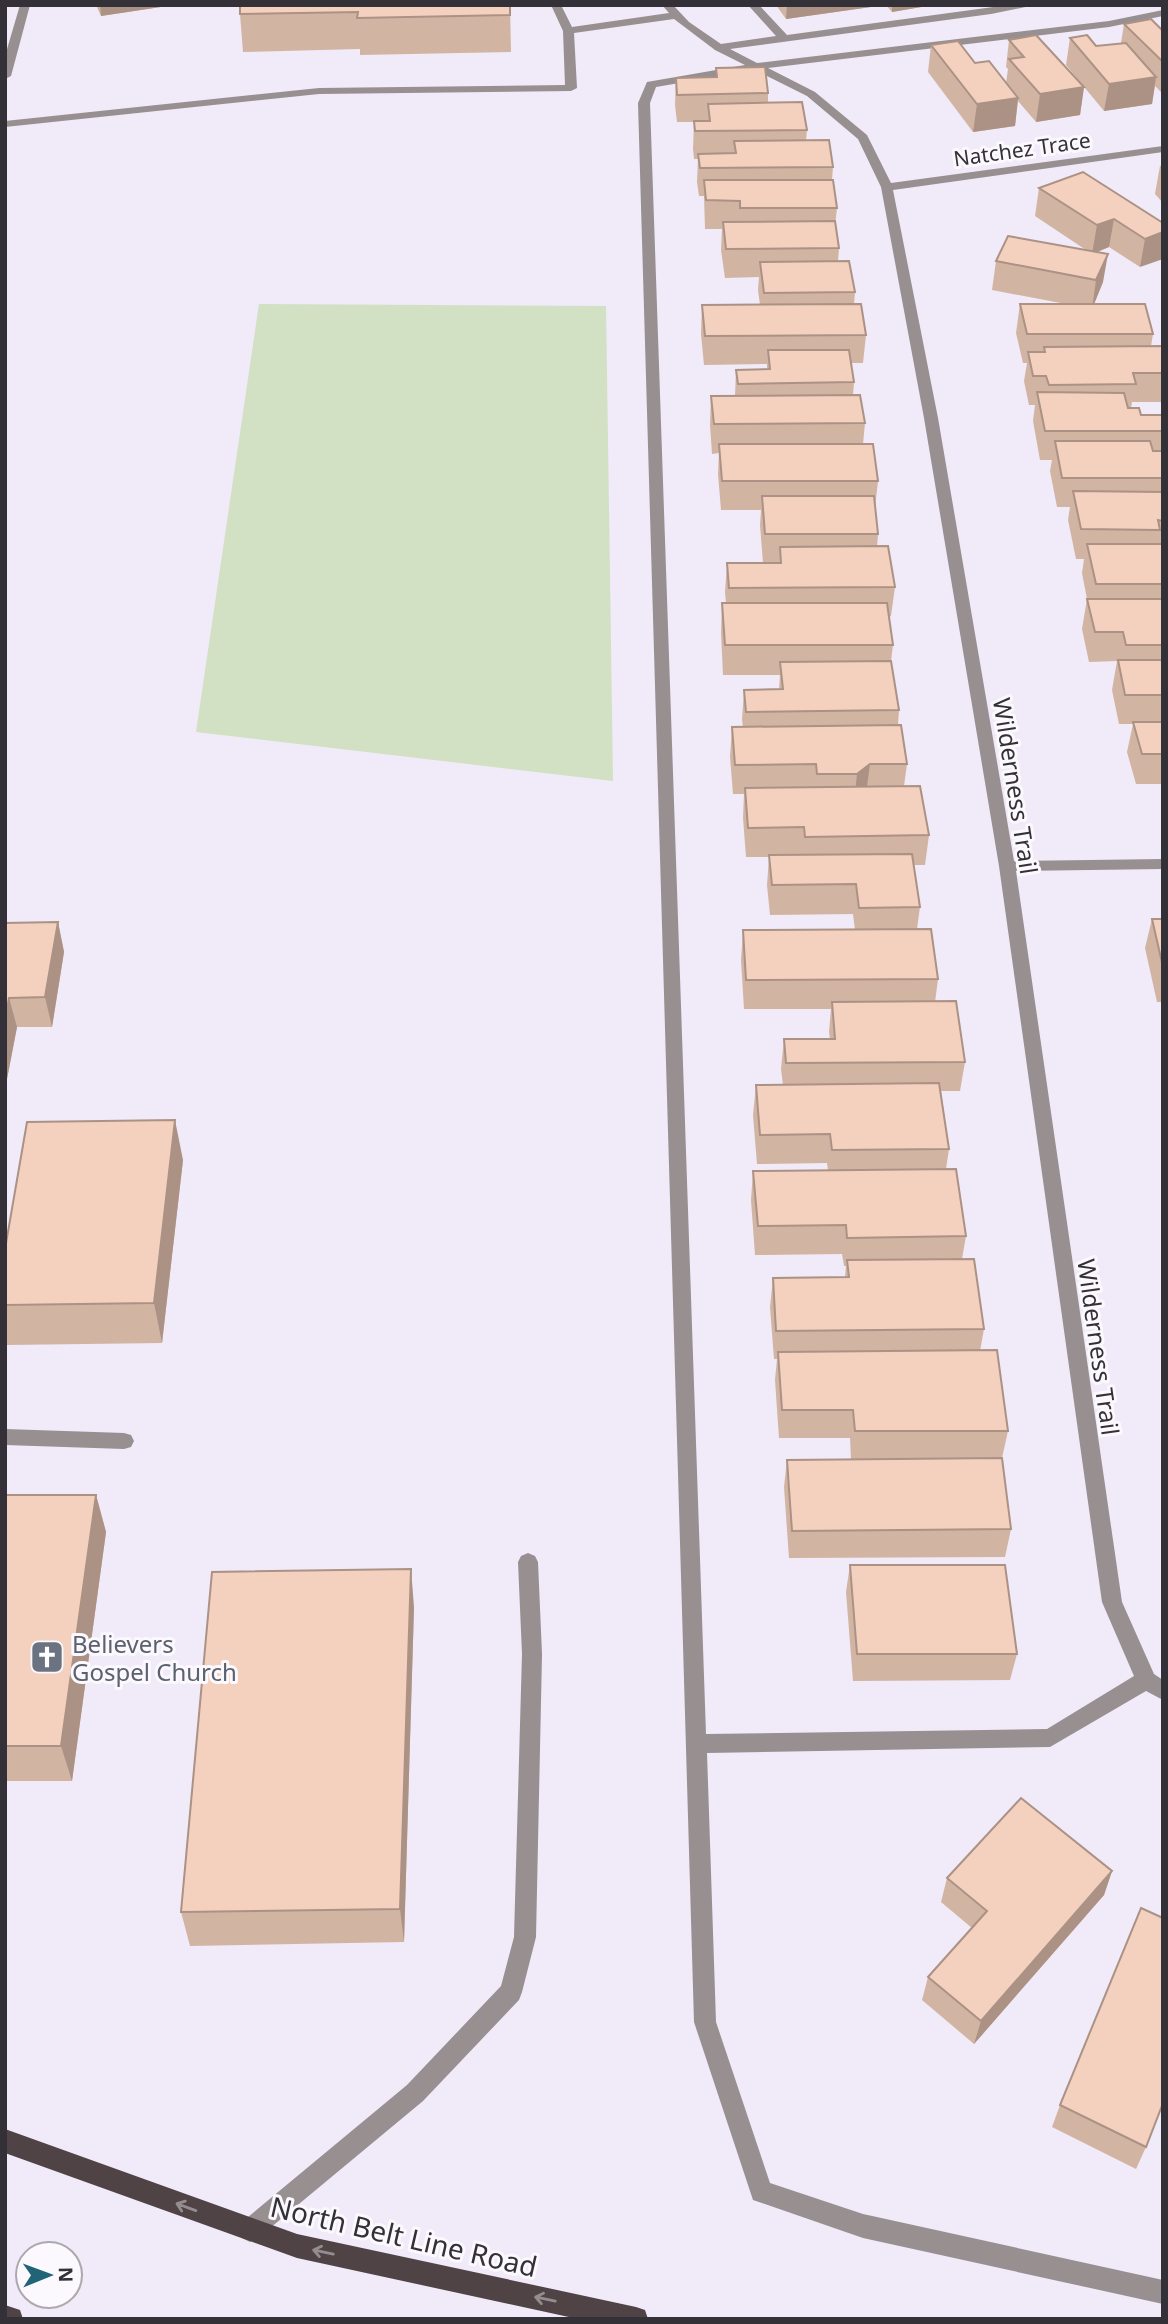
<svg xmlns="http://www.w3.org/2000/svg" width="1168" height="2324" viewBox="0 0 1168 2324" font-family="'Noto Sans',sans-serif">
<style>
.green{fill:#d2e0c3}
.lines{fill:none;stroke-linecap:round;stroke-linejoin:round}
.minor{fill:#978f90;fill-rule:evenodd}
.major{fill:#504346;fill-rule:evenodd}
.wall{fill:#d2b4a3}
.shaded-wall{fill:#ab9285}
.building{fill:#f4d1be;stroke:#ab9285;stroke-width:2}
.oneway{stroke:#948c8f}
.labels{text-anchor:middle;dominant-baseline:central;stroke-width:6;stroke-linejoin:round;paint-order:stroke}
.far-street-label{font-size:21px;fill:#333137;stroke:#fbf9fd}
.street-label{font-size:24px;fill:#333137;stroke:#fbf9fd}
.worship-label{font-size:24px;fill:#5b616d;stroke:#fbf9fd;text-anchor:start}
.near-street-label{font-size:28px;fill:#333137;stroke:#fbf9fd}
</style>
<rect width="100%" height="100%" fill="#f0eaf9"/>
<path class="green" d="M259,304l347,2 7,475 -417,-49z"/>
<g class="lines">
<g class="minor">
<path d="M20,5h10l-19,71 -6,3v-23z"/>
<path d="M551,5h10l11,22 97,-14 -7,-8h11l16,17 32,22 55,-8 -28,-31h11l28,30 221,-30h27l-44,9 -261,35 27,14 352,-42 54,-11v6l-54,11 -341,41 47,24 52,43 24,48 272,-37v6l-270,38 45,228 76,443 149,-2v10l-147,2 106,731 32,72 9,6v20l-17,-9 -96,56 -343,6 9,269 54,161 93,31 300,66v24l-300,-66 -110,-38 -59,-178 -56,-1919 9,-21 98,-17 -30,-15 -41,-31 -100,14 3,55 -6,3 -252,3 -314,33v-6l314,-33 246,-3 -2,-54zM755,70l52,26 51,43 23,48 43,231 75,448 103,736 32,74 -87,53 -341,5 -56,-1631 6,-16z"/>
<path d="M5,1429l119,4 7,2 3,6 -3,6 -7,2 -119,-4z"/>
<path d="M528,1553l7,3 3,6 4,92 -6,283 -14,55 -3,8 -96,101 -165,137 -8,4 -8,-4 -4,-8 4,-8 165,-137 94,-99 13,-49 8,-283 -4,-92 3,-6z"/>
</g>
<g class="major">
<path d="M5,2129l292,105 339,73 9,3 3,9h-70l-281,-61 -292,-105z"/>
<path d="M5,2305l15,5 3,9h-18z"/>
</g>
</g>
<g class="wall">
<path d="M96,5h78l-73,11z"/>
<path d="M510,5l1,47 -151,3v-6l-117,3 -3,-38z"/>
<path d="M776,5h109l-99,14z"/>
<path d="M886,5h47l-41,7z"/>
<path d="M1124,24l39,7v63l-8,-8 -3,18 -48,7 -38,-46 4,-27 26,8 25,-3z"/>
<path d="M1009,40l75,47 -4,28 -44,7 -18,-21 -3,25 -42,6 -45,-60 3,-27 44,18 31,20 2,-14 -2,-2z"/>
<path d="M716,68l52,25v10l39,27 -1,10 27,27 -1,13 5,28 -2,18 4,22 -1,13 17,31 -1,12 12,31 -3,28h-12l3,19 -1,13 12,28 -2,21 15,37 -3,27 3,26 -1,13 18,40 -4,29 -2,1 4,28 -2,16 8,49 -1,15 9,39 -3,22 25,49 -4,30h-11l6,42 -3,22 21,50 -3,23 30,60 -5,29h-19l8,58 -3,20 20,67 -4,23 22,70 -4,22 28,80 -6,27 9,71 -6,28 -216,1 -5,-71 3,-27 64,-1 -1,-21h-71l-4,-58 2,-21h-3l-4,-52 3,-29 72,-1 1,-11h-2l-2,-12 -87,1 -4,-55 2,-29 75,-1 -1,-7 -70,1 -4,-49 3,-30h27l-2,-16 3,-30h46l-1,-7 2,-23h-87l-3,-49 2,-30h112l-2,-16 -83,1 -3,-30 2,-28h-23l-3,-39 1,-24h-11l-3,-37 2,-30h11l-1,-8 2,-29 35,-1 1,-14h-57l-2,-42 1,-30h4l-1,-11 2,-29h36l-3,-38 1,-15h-40l-3,-36 1,-21 -7,1 -2,-29 1,-29h24l1,-26 31,-1v-5l-63,1 -3,-31 1,-29h58l-2,-15 1,-13 -34,1 -4,-28 1,-21h-17l-1,-33h-5l-2,-14 1,-23h-4l-1,-10 1,-27h-17l-2,-17 1,-27 40,-1z"/>
<path d="M1163,165v38l-8,-9 5,-28z"/>
<path d="M1039,188l124,35 -23,44 -31,-20 -12,5 6,30 -9,22 59,30 -2,12h12v56h-31l-1,6 10,7h22v369h-27l-9,-32 6,-28h-14l-7,-34 5,-29 -28,1 -7,-33 5,-30 -5,-26 2,-14h-8l-8,-39 2,-13h-13l-7,-36 2,-11h-12l-7,-39 2,-16h-6l-5,-24 3,-18h-4l-7,-30 4,-29h46l-74,-14 4,-29 90,-11 -51,-34z"/>
<path d="M1152,919h11v83h-6l-12,-54z"/>
<path d="M58,922l6,30 -12,75h-35l-10,52h-2v-156z"/>
<path d="M183,1160l-21,183 -155,2 -2,-6v-90z"/>
<path d="M5,1495h91l10,37 -34,249h-67z"/>
<path d="M850,1565l167,89 -7,26 -157,1 -7,-89z"/>
<path d="M414,1607l-10,335 -214,4 -9,-34z"/>
<path d="M1112,1871l-8,24 -130,149 -52,-44 6,-23 44,-49 -31,-26 6,-24z"/>
<path d="M1060,2105l86,42 -10,22 -84,-42z"/>
</g>
<g class="shaded-wall">
<path d="M100,5h74l-73,11z"/>
<path d="M787,5h98l-99,14z"/>
<path d="M892,5h41l-41,7z"/>
<path d="M1156,77l-4,27 -48,7 5,-27z"/>
<path d="M1084,87l-4,28 -44,7 4,-28z"/>
<path d="M1018,98l-3,28 -42,6 4,-28z"/>
<path d="M1114,219l-5,28 -17,7 5,-29z"/>
<path d="M1163,232v27l-23,8 5,-28z"/>
<path d="M1108,254l-5,28 -11,27 4,-29z"/>
<path d="M870,764l-4,30 -12,9 3,-29z"/>
<path d="M58,922l6,30 -12,75 -7,-30z"/>
<path d="M9,998l8,29 -10,52 -2,-8v-50z"/>
<path d="M175,1120l8,40 -21,183 -8,-40z"/>
<path d="M96,1495l10,37 -34,249 -11,-35z"/>
<path d="M411,1569l3,38 -10,335 -4,-33z"/>
<path d="M1112,1871l-8,24 -130,149 7,-23z"/>
</g>
<g class="building">
<path d="M240,5h270v10l-153,3 1,-6 -118,2z"/>
<path d="M1151,19l12,12v31l-39,-38z"/>
<path d="M1036,35l48,52 -44,7 -31,-35 15,-2 -15,-17z"/>
<path d="M1087,35l9,11 30,-3 30,34 -47,7 -39,-46z"/>
<path d="M958,41l17,22 14,-2 29,37 -41,6 -46,-59z"/>
<path d="M765,67l3,26 -91,2 -1,-17 41,-1 -1,-9z"/>
<path d="M802,102l5,28 -112,1 -1,-10h16l-2,-17z"/>
<path d="M829,140l4,27 -133,1 -2,-14 38,-1 -2,-12z"/>
<path d="M1083,172l80,51v9l-18,7 -31,-20 -17,6 -58,-37z"/>
<path d="M704,180h129l4,28h-97v-7l-34,-1z"/>
<path d="M835,221l4,27 -113,1 -3,-27z"/>
<path d="M1008,236l100,18 -12,26 -100,-19z"/>
<path d="M849,261l6,31 -91,1 -4,-31z"/>
<path d="M861,304l5,31 -161,1 -3,-31z"/>
<path d="M1020,304h125l8,30h-126z"/>
<path d="M1163,346v27h-30l3,11 -87,1 -3,-9h-13l-5,-24h17l-1,-5z"/>
<path d="M768,350h81l5,32 -116,2 -2,-14 34,-1z"/>
<path d="M1037,392l87,1 4,15h11l2,7h22v16h-118z"/>
<path d="M860,395l5,28 -151,1 -3,-28z"/>
<path d="M1055,441h95l3,10h10v27h-101z"/>
<path d="M719,444h154l5,37h-156z"/>
<path d="M1073,491l90,1v29l-5,-1 2,10 -79,-1z"/>
<path d="M762,496h112l4,38h-113z"/>
<path d="M1087,544h76v40h-67z"/>
<path d="M888,546l7,41 -166,1 -2,-25h54l-1,-16z"/>
<path d="M1087,599h76v46h-37l-3,-13h-28z"/>
<path d="M722,603h165l6,42h-168z"/>
<path d="M1118,660h45v35h-38z"/>
<path d="M891,661l8,49 -153,2 -2,-22 39,-1 -3,-27z"/>
<path d="M1133,722h30v32h-21z"/>
<path d="M901,725l6,39h-37l-13,10h-40l-1,-10 -81,1 -3,-38z"/>
<path d="M920,786l9,49 -124,2 -1,-10 -56,1 -3,-40z"/>
<path d="M912,854l8,53 -61,1 -3,-24 -84,1 -3,-30z"/>
<path d="M1152,919h11v48z"/>
<path d="M58,922l-13,75 -36,1 -4,23v-98z"/>
<path d="M931,929l7,50 -192,1 -3,-50z"/>
<path d="M956,1001l9,61 -179,1 -2,-24h51l-3,-37z"/>
<path d="M939,1083l10,66 -117,1 -2,-16 -70,1 -4,-50z"/>
<path d="M175,1120l-21,183 -149,2v-56l22,-127z"/>
<path d="M956,1169l10,67 -119,2 -1,-13 -88,1 -5,-55z"/>
<path d="M974,1259l10,70 -208,2 -3,-53 76,-1 -2,-17z"/>
<path d="M997,1350l11,81h-153l-2,-21h-71l-4,-58z"/>
<path d="M1002,1458l9,71 -219,2 -5,-71z"/>
<path d="M5,1495h91l-35,251h-56z"/>
<path d="M850,1565h155l12,89h-160z"/>
<path d="M411,1569l-11,340 -219,3 31,-340z"/>
<path d="M1021,1798l91,73 -131,150 -53,-44 59,-66 -40,-33z"/>
<path d="M1141,1908l22,10v185l-17,44 -86,-42z"/>
</g>
<defs><path id="oneway-shaft" d="M-6 0H5M1.5-3L5.5 0L1.5 3" fill="none" stroke-width="1.6" stroke-linecap="round" stroke-linejoin="round" transform="scale(1.75)"/></defs>
<g class="oneway">
<use href="#oneway-shaft" transform="translate(186 2207) rotate(-160)"/>
<use href="#oneway-shaft" transform="translate(323 2252) rotate(-168)"/>
<use href="#oneway-shaft" transform="translate(545 2299) rotate(-168)"/>
</g>
<defs>
<symbol id="church-square" viewBox="-11 -11 22 22"><rect x="-9" y="-9" width="18" height="18" rx="4" fill="#6b7280" stroke="#fbf9fd"/><path d="M-1.2-6h2.4v3.5h3.3v2.4h-3.3V6h-2.4V-.1h-3.3v-2.4h3.3Z" fill="#fff"/></symbol>
</defs>
<g fill-rule="evenodd">
<use href="#church-square" x="28" y="1638" width="38" height="38"/>
</g>
<g class="labels">
<g class="far-street-label">
<text transform="translate(1022 149) rotate(-8)">Natchez Trace</text>
</g>
<g class="street-label">
<text transform="translate(1016 786) rotate(81)">Wilderness Trail</text>
<text transform="translate(1099 1347) rotate(82)">Wilderness Trail</text>
</g>
<g class="worship-label">
<text x="72" y="1643">Believers<tspan x="72" dy="28">Gospel Church</tspan></text>
</g>
<g class="near-street-label">
<text transform="translate(404 2236) rotate(13)">North Belt Line Road</text>
</g>
</g>
<rect width="1168" height="2324" fill="none" stroke="#333137" stroke-width="14"/>
<g transform="translate(49 2275) rotate(89)"><circle r="33" fill="#fbf9fd" stroke="#aba9ae" stroke-width="2"/>
<path d="M0-5L12 26L0 18L-12 26Z" fill="#206476"/>
<text y="-10" font-size="19" font-weight="bold" text-anchor="middle" fill="#333137">N</text>
</g>
</svg>
